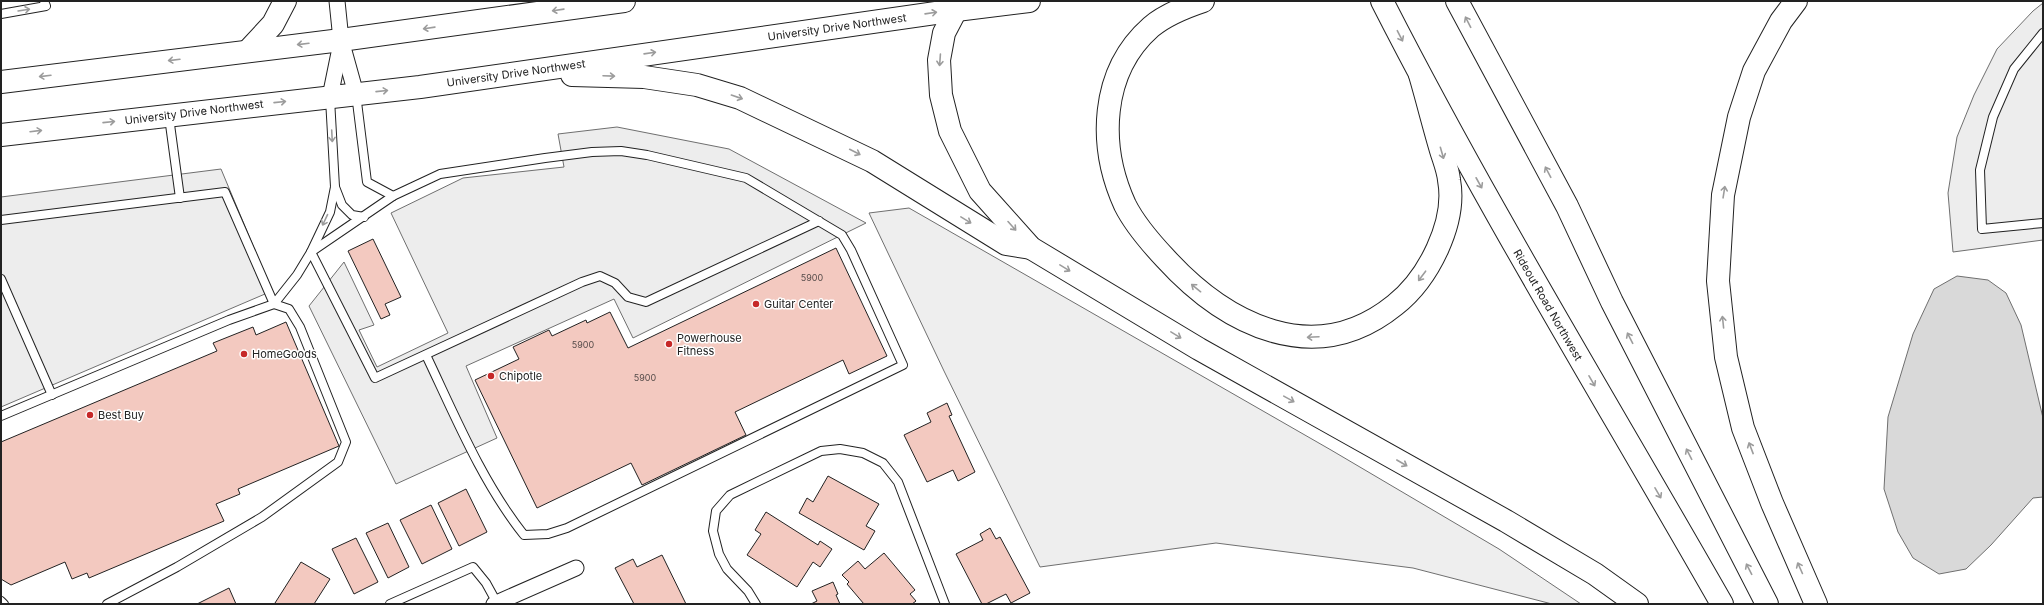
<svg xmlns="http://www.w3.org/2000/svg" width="2044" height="605" viewBox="0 0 2044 605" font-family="Inter,sans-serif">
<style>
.green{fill:#eee;stroke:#6f6f6f}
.parking{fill:#ededed;stroke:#6f6f6f}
.water{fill:#d9d9d9;stroke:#6f6f6f}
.building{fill:#f3c9c0;stroke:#222}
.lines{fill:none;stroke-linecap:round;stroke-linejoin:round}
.lane-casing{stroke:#222;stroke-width:10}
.street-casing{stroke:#222;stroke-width:17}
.highway-casing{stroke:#222;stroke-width:24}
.lane{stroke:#fff;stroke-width:8}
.street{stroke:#fff;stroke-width:15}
.highway{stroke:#fff;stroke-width:22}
.oneway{stroke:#9c9c9c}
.poi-dot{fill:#c62828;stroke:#fff;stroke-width:1.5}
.labels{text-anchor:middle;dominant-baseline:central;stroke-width:3;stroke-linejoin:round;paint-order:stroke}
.number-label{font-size:9px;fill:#564c4a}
.street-label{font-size:11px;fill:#222;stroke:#fff}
.poi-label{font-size:11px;fill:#222;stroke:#fff;text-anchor:start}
</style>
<rect width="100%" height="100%" fill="#fff"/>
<path class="green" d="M909,208l422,242 168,99 82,55h-29l-139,-36 -197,-25 -176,24 -96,-196 -75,-158z"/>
<g class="parking">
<path d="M2043,3v237l-90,12 -5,-59 9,-56 17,-42 23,-46 36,-38z"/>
<path d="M617,127l112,22 137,74 -233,115 -19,-39 -148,67 31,72 -101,46 -87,-178 35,-44 30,63 -15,5 18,37 71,-34 -57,-120 72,-35 101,-11 -6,-33z"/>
<path d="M221,169l51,122 -271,116v-210z"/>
</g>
<path class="water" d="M1957,276l31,4 18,13 15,32 22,93v79l-10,1 -42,47 -25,24 -27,5 -26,-16 -15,-26 -14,-43 4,-72 25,-83 21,-45z"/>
<g class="building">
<path d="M373,239l28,58 -16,7 5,11 -9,4 -33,-68z"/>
<path d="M836,248l51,108 -38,18 -6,-14 -108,52 11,23 -104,50 -11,-22 -94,45 -62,-128 44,-21 -6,-12 36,-17 3,6 34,-16 1,3 23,-11 18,36z"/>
<path d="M286,322l53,124 -101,43 2,5 -24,10 8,17 -135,57 -2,-5 -15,6 -7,-17 -54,23 -10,-6v-137l216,-91 -4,-8 40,-16 3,8z"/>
<path d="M947,403l5,12 -3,1 26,56 -17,9 -5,-11 -26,12 -23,-47 27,-13 -4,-9z"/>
<path d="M828,476l51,28 -13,22 9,5 -11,19 -65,-37 8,-15 6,4z"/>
<path d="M466,489l21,43 -28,14 -21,-43z"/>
<path d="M431,505l21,44 -30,15 -22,-44z"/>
<path d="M766,512l52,33 2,-4 12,8 -12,18 -7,-5 -16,25 -50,-32 14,-21 -6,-4z"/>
<path d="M388,523l21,44 -21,11 -22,-45z"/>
<path d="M990,528l6,11 4,-2 30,56 -19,10 -5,-9 -20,10h-4l-26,-50 27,-14 -3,-6z"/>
<path d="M356,538l22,44 -24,12 -22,-45z"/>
<path d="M884,553l31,37 -5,4 6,7 -4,3h-48l-17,-20 2,-2 -7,-7 16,-14 7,8z"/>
<path d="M662,555l24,49h-52l-19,-36 18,-9 4,8z"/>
<path d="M301,562l29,17 -16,25h-37l-2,-1z"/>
<path d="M833,582l5,12 -2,1 4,9h-29l6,-3 -5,-10z"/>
<path d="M229,588l7,16h-39z"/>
</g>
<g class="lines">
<defs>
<g id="lane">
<path d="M1,14l45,-8 -2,-5"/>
<path d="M2043,33l-29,36 -21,48 -13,53 2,59 61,-6"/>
<path d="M356,94l11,88 26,14 47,-22 105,-16 47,-6 29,-1 26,4 99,23 96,57 9,15 52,115 -336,163 -19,6 -24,1c-42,-53 -69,-119 -98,-180"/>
<path d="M330,99l5,88 -5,25 -19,40 64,126 207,-96 18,-6 15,7 13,14 18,5 173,-81"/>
<path d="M169,117l11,81"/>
<path d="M335,187l7,18 10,10 12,2"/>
<path d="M1,220l224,-28 49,112 15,5 11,18 46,115 -8,20 -76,55 -85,50 -70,37"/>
<path d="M1,279l51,116"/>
<path d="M1,416l228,-96 45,-16 23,-29 14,-23 82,-56"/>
<path d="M1,601l3,3"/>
<path d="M390,604l83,-37 13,16 11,20"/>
<path d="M756,604l-8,-13 -21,-22 -8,-15 -6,-23 3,-20 14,-16 91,-44 19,-2 23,4 20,10 15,19 47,122"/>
</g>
<g id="street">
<path d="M337,1l4,39 15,54"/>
<path d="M330,97l11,-54"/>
<path d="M494,604l82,-36"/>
</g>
<g id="highway">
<path d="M1203,1c-18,6 -38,14 -52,26 -51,45 -53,119 -26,178 10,20 25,37 40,53 61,67 150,112 230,47 33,-26 62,-82 54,-125 -1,-11 -6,-22 -9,-33 -7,-24 -13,-48 -20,-72"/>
<path d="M1382,1c105,206 226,403 340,603"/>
<path d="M1457,1l110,205 45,96 155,302"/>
<path d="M1796,1l-15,20 -27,50 -15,46 -16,78 -5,86 8,76 17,71 29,75 44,101"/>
<path d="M963,3l-7,7 -12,23 -5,27 2,35 9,36 30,60 51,57 168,101 307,172 89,53 42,30"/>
<path d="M248,51l25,-27 12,-23"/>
<path d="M572,75l72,2 53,8 43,13 132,63 134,83 25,4"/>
<path d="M1,82l340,-42 283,-39"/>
<path d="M1,135l419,-48 536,-77 73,-9"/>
</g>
</defs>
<use href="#lane" class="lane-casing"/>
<use href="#street" class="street-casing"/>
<use href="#highway" class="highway-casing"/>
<use href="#lane" class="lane"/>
<use href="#street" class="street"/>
<use href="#highway" class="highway"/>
</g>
<defs><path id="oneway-shaft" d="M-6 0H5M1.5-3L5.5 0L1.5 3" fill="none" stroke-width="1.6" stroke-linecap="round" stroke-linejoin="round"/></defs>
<g class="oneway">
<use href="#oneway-shaft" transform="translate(24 10) rotate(-9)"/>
<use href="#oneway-shaft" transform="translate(558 10) rotate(172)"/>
<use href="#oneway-shaft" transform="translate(931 13) rotate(-8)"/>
<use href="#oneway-shaft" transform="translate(1468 22) rotate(-117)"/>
<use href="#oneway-shaft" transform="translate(429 28) rotate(172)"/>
<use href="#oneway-shaft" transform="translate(1400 36) rotate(63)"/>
<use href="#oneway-shaft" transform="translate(303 44) rotate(173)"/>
<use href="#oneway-shaft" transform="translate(650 53) rotate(-8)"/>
<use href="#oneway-shaft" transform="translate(174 60) rotate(173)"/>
<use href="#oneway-shaft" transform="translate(940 60) rotate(94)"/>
<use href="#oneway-shaft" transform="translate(45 76) rotate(173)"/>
<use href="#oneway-shaft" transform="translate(609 76) rotate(2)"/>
<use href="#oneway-shaft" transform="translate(382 91) rotate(-6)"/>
<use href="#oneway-shaft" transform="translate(737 97) rotate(19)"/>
<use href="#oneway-shaft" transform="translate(280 102) rotate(-6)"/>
<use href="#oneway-shaft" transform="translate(109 122) rotate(-6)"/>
<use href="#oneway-shaft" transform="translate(36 131) rotate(-7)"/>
<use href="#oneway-shaft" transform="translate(332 136) rotate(87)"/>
<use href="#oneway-shaft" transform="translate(855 152) rotate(27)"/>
<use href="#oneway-shaft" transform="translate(1442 153) rotate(74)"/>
<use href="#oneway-shaft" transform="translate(1548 172) rotate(-118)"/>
<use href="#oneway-shaft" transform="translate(1479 183) rotate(61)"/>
<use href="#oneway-shaft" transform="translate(1724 192) rotate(-81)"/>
<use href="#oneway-shaft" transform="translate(325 220) rotate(115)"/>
<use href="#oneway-shaft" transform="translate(966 220) rotate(31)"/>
<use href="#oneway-shaft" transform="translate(1012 226) rotate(48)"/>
<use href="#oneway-shaft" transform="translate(1065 268) rotate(31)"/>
<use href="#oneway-shaft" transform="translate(1422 276) rotate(127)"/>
<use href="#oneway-shaft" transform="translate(1196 288) rotate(-141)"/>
<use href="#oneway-shaft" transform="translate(1723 322) rotate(-96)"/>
<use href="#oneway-shaft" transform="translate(1176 335) rotate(31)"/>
<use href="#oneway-shaft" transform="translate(1313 337) rotate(177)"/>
<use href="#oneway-shaft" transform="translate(1630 338) rotate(-117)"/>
<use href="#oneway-shaft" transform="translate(1592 381) rotate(60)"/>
<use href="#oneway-shaft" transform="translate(1289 399) rotate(29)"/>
<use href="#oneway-shaft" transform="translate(1751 448) rotate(-111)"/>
<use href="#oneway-shaft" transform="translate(1689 454) rotate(-117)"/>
<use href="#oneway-shaft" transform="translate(1402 463) rotate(30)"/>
<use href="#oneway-shaft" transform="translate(1658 493) rotate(60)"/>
<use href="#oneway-shaft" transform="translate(1800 568) rotate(-114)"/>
<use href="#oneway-shaft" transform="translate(1749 569) rotate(-117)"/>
</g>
<g class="poi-dot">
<circle cx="756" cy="304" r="4"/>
<circle cx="669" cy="344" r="4"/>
<circle cx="244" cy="354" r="4"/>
<circle cx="491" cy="376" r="4"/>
<circle cx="90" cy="415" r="4"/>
</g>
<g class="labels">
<g class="number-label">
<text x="812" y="277">5900</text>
<text x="583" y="344">5900</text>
<text x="645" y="377">5900</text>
</g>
<g class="street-label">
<text transform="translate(837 27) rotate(-8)">University Drive Northwest</text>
<text transform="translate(516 73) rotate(-8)">University Drive Northwest</text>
<text transform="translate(194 112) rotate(-7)">University Drive Northwest</text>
<text transform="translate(1548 305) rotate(60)">Rideout Road Northwest</text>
</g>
<g class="poi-label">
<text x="764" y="304">Guitar Center</text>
<text x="677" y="338">Powerhouse<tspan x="677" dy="13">Fitness</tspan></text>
<text x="252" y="354">HomeGoods</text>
<text x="499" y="376">Chipotle</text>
<text x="98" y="415">Best Buy</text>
</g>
</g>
<rect width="2044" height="605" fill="none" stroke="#222222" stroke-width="4"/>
</svg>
